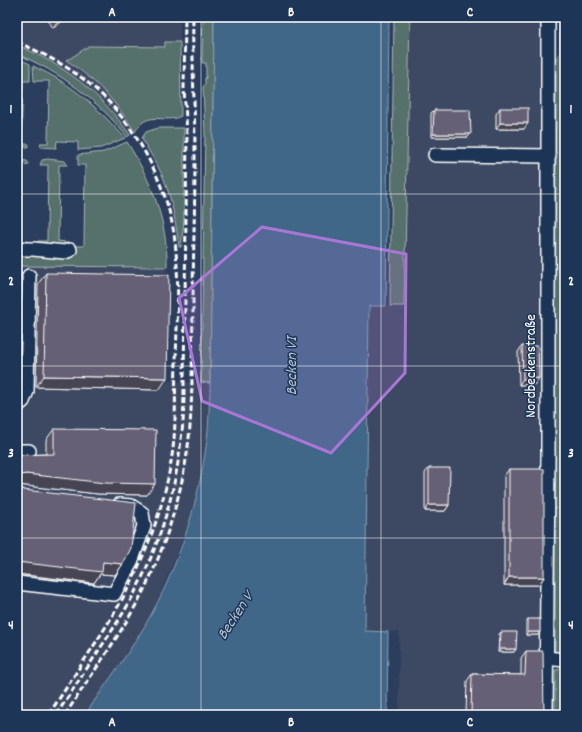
<svg xmlns="http://www.w3.org/2000/svg" width="582" height="732" viewBox="0 0 582 732" font-family="Dekko,sans-serif">
<style>
.built{fill:#3d4864}
.green{fill:#56706c;stroke:#aab8b6}
.water{fill:#406688;stroke:#8ca3b8}
.lines{fill:none;stroke-linecap:round;stroke-linejoin:round}
.minor-casing{stroke:#fff;stroke-width:16}
.minor{stroke:#1d3557;stroke-width:13}
.rail{stroke:#fff;stroke-width:3;stroke-dasharray:6 3;stroke-linecap:butt}
.wall{fill:#585365;stroke:#fff}
.shaded-wall{fill:#474453;stroke:#fff}
.building{fill:#666176;stroke:#fff}
.marked{fill:#a976d5;fill-opacity:0.2;stroke:#a976d5;stroke-width:3;stroke-linejoin:round}
.grid{fill:none;stroke:#fff;stroke-width:1;stroke-opacity:0.55}
.labels{text-anchor:middle;dominant-baseline:central;stroke-width:3;stroke-linejoin:round;paint-order:stroke}
.street-label{font-size:15px;fill:#fff;stroke:#1d3557}
.water-label{font-size:16px;font-style:italic;fill:#b3c2cf;stroke:#1d3557}
.neatline{fill:none;stroke:#fff;stroke-width:1.5}
.grid-label{font-size:13px;text-anchor:middle;font-weight:bold;fill:#fff}
</style>
<rect width="100%" height="100%" fill="#2c3e5d"/>
<filter id="ink" filterUnits="userSpaceOnUse"><feTurbulence type="fractalNoise" baseFrequency=".025" numOctaves="2"/><feDisplacementMap in="SourceGraphic" scale="8" xChannelSelector="R" yChannelSelector="G"/><feConvolveMatrix kernelMatrix="1 2 1 2 8 2 1 2 1" color-interpolation-filters="sRGB"/></filter>
<g filter="url(#ink)">
<g class="built">
<path d="M17,17h163v25h-14l-1,5 -77,-1 -22,15 16,10 17,15 22,23 14,23 -5,3 -9,-14 -19,-21 -18,-16 -33,-22 -34,-17z"/>
<path d="M410,17h132v291l-3,145 1,262h-141v-83h-34l4,-327 35,1z"/>
<path d="M17,266l150,1 -3,114 46,2 -3,56 -9,48 -11,43 -35,83 -21,35 -46,67h-68z"/>
</g>
<g class="green">
<path d="M203,17h11l-4,366 -9,-1 4,-249 -2,-46 2,-3v-6h1v-15h-4z"/>
<path d="M394,17h16l-6,289h-14z"/>
<path d="M560,17h5v640l-10,-4 1,-594 4,-7z"/>
<path d="M165,42h15l1,74c-12,7 -27,-2 -38,6 -3,2 -6,7 -8,10 -20,-32 -37,-50 -69,-72l1,-1h2l20,-13 76,1z"/>
<path d="M17,45c48,21 83,47 113,90l-3,2c-29,-37 -67,-65 -110,-83z"/>
<path d="M17,58l13,6v17h-7l-2,63h8l-1,3 -11,1z"/>
<path d="M33,66c10,5 19,9 28,15 24,15 45,36 64,57l-24,10 -23,2v-8l-21,-1 -1,7 -15,-1 -1,-4h8l1,-62h-15z"/>
<path d="M158,128h26v92l-3,27h-2c-3,-24 -7,-48 -16,-70 -6,-14 -15,-26 -21,-39l4,-6z"/>
<path d="M127,142c24,38 41,80 40,125l-150,-1v-12h57l3,-8h7l1,-81h-7v-10l26,-3z"/>
<path d="M48,159l17,2 2,4h-8l-1,76 7,1 -2,4 -25,-2v-3h9l1,-76h-8l2,-5z"/>
<path d="M17,160l10,1 2,3 -8,1 -1,75 8,1v4h-11z"/>
<path d="M565,669v46h-10v-45z"/>
</g>
<path class="water" d="M214,17h175l-3,289h-17l-4,325 23,1 -1,83h-302c22,-34 48,-66 67,-102 29,-54 47,-113 55,-173 2,-16 2,-33 3,-49z"/>
<g class="lines">
<defs>
<g id="minor">
<path d="M435,155l114,1"/>
<path d="M17,249h16l32,3 5,-2"/>
<path d="M17,406l6,-5 4,-10 2,-115"/>
<path d="M17,451h12"/>
<path d="M17,583l97,11 17,-32 13,-36 -2,-13 -11,-7 -12,-1"/>
<path d="M546,658l19,2"/>
<path d="M546,715l2,-262v-436"/>
</g>
</defs>
<use href="#minor" class="minor-casing"/>
<use href="#minor" class="minor"/>
<g class="rail">
<path d="M17,42c25,11 49,23 70,40 44,34 79,98 87,152 6,42 3,86 2,128 -1,26 0,52 -2,77 -4,43 -17,85 -34,124 -13,31 -31,59 -49,87 -15,22 -28,44 -43,65"/>
<path d="M56,715c16,-24 31,-47 47,-71 12,-18 24,-36 33,-54 24,-47 40,-100 45,-151 3,-19 3,-39 3,-58l3,-248 -3,-44 1,-72"/>
<path d="M65,715c35,-54 75,-105 97,-167 13,-35 23,-73 27,-110 4,-42 3,-86 4,-128 0,-51 2,-103 2,-154 0,-46 -3,-93 -2,-139"/>
</g>
</g>
<g class="wall">
<path d="M46,17h22l-15,11z"/>
<path d="M500,108l24,21h-28v-15z"/>
<path d="M434,110l34,27h-37v-24z"/>
<path d="M46,273l113,117 -123,-3 2,-103z"/>
<path d="M522,346l13,38 -16,1 -1,-33z"/>
<path d="M54,429l93,66 -49,-1 -80,-9 105,79 -8,11 -15,-1 -6,9 -77,-9v-119l29,-1v-14z"/>
<path d="M429,468l20,37 -4,6h-20v-38z"/>
<path d="M509,469l35,108 -5,8h-35v-109z"/>
<path d="M528,619l10,16h-12v-13z"/>
<path d="M501,632l15,17 -2,3h-16l1,-18z"/>
<path d="M526,651l18,64h-78l1,-34 5,-7 49,1v-17z"/>
</g>
<g class="shaded-wall">
<path d="M65,17h3l-15,11 4,-6z"/>
<path d="M500,123h28l-4,6h-28z"/>
<path d="M433,134h38l-3,3h-37z"/>
<path d="M44,376l123,2 -8,12 -123,-3z"/>
<path d="M539,378l-4,6 -16,1 4,-6z"/>
<path d="M26,474l129,10 -8,11 -49,-1 -80,-9 -1,-5 4,-5z"/>
<path d="M429,505h20l-4,6h-20z"/>
<path d="M17,562h86l20,2 -8,11 -15,-1 -6,9 -77,-9z"/>
<path d="M509,577h35l-5,8h-35z"/>
<path d="M528,632h12l-2,3h-12z"/>
<path d="M500,649h16l-2,3h-16z"/>
</g>
<g class="building">
<path d="M54,17h11l-8,5z"/>
<rect x="500" y="108" width="28" height="15"/>
<path d="M434,110h36l1,24h-38z"/>
<path d="M46,273l123,2 -2,103 -123,-2z"/>
<path d="M17,278h5l-2,98h-3z"/>
<path d="M522,346h16l1,32 -16,1z"/>
<path d="M54,429l102,1 -1,54 -50,-1 -79,-9 -5,1 -4,5 1,5 6,5 112,13 -5,45 -8,16 -20,-2 -1,10 -85,-10v-107l37,-1z"/>
<path d="M429,468h21l-1,37h-20z"/>
<rect x="509" y="469" width="35" height="108"/>
<rect x="528" y="619" width="12" height="13"/>
<path d="M501,632h16l-1,17h-16z"/>
<path d="M526,651h17l1,64h-73l1,-41 53,1z"/>
</g>
</g>
<path class="marked" d="M262,227l144,27 -1,119 -74,80 -129,-52 -23,-103z"/>
<path class="grid" d="M201,17v698M381,17v698M17,194h548M17,366h548M17,538h548"/>
<g class="labels">
<g class="street-label">
<text transform="translate(532 366) rotate(-90)">Nordbeckenstraße</text>
</g>
<g class="water-label">
<text transform="translate(292 366) rotate(-90)">Becken VI</text>
<text transform="translate(236 616) rotate(-57)">Becken V</text>
</g>
</g>
<rect width="582" height="732" fill="none" stroke="#1d3557" stroke-width="44"/>
<rect x="22" y="22" width="538" height="688" class="neatline"/>
<g class="grid-label">
<text x="112" y="16">A</text>
<text x="291" y="16">B</text>
<text x="470" y="16">C</text>
<text x="11" y="113">1</text>
<text x="571" y="113">1</text>
<text x="11" y="285">2</text>
<text x="571" y="285">2</text>
<text x="11" y="457">3</text>
<text x="571" y="457">3</text>
<text x="11" y="629">4</text>
<text x="571" y="629">4</text>
<text x="112" y="726">A</text>
<text x="291" y="726">B</text>
<text x="470" y="726">C</text>
</g>
</svg>
